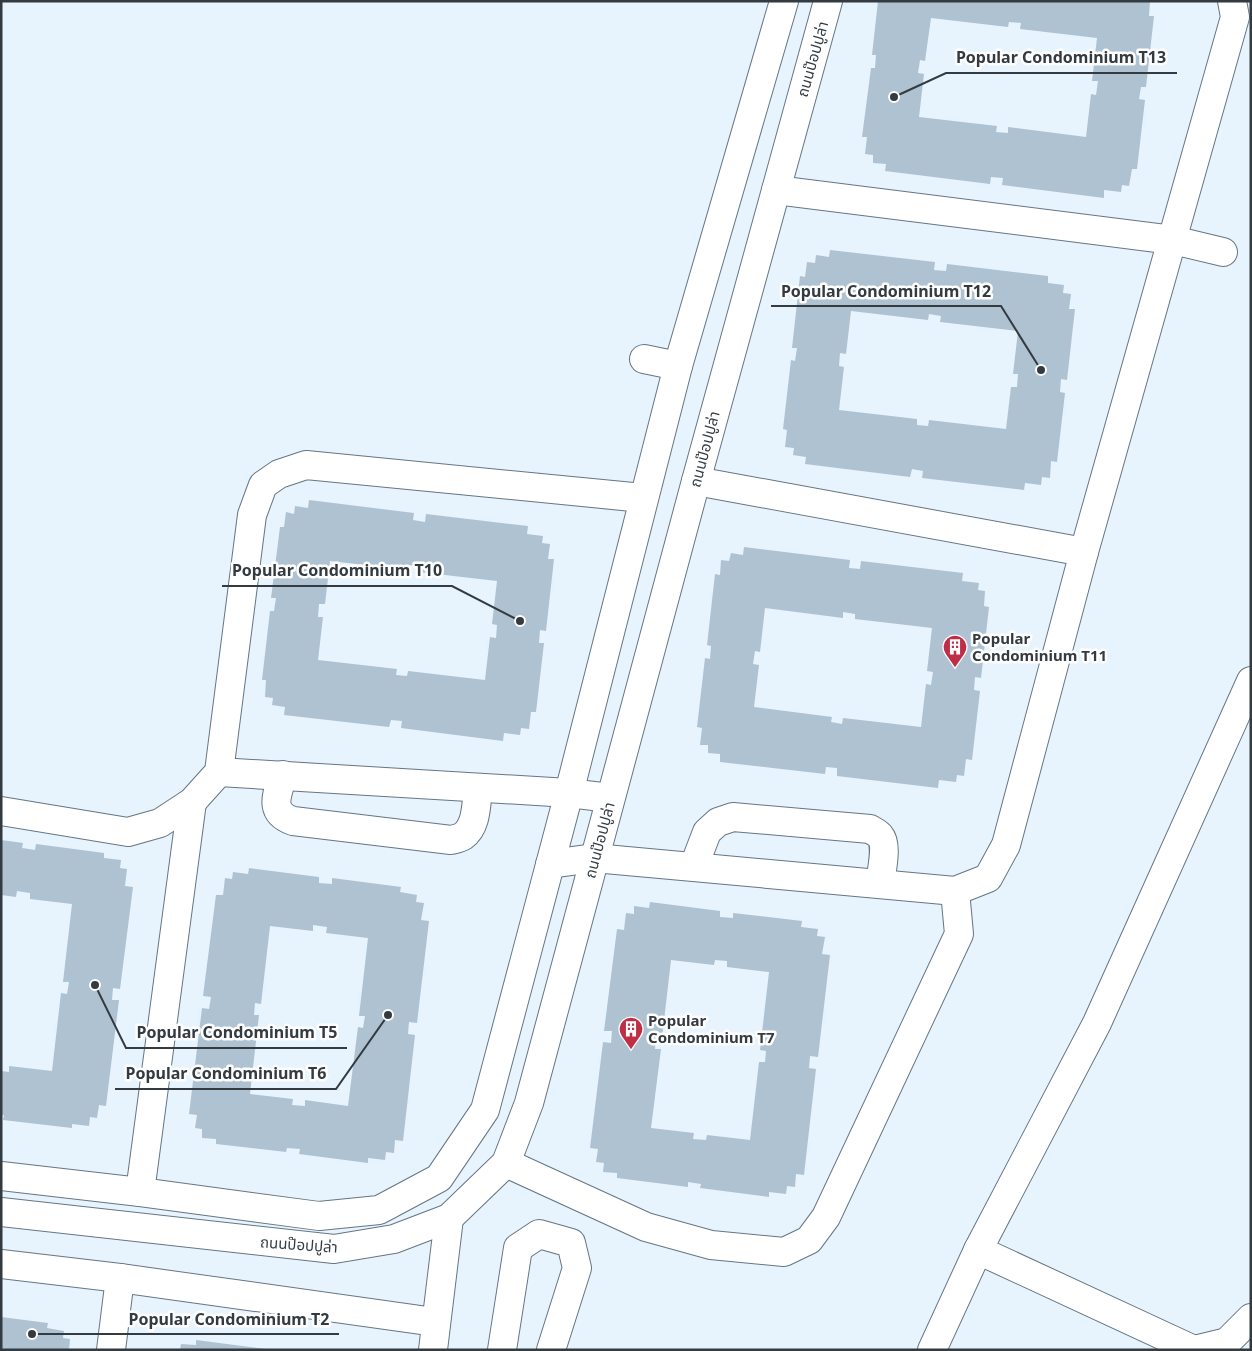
<svg xmlns="http://www.w3.org/2000/svg" width="1252" height="1351" viewBox="0 0 1252 1351" font-family="'Noto Sans','Noto Sans Thai',sans-serif">
<style>
.building{fill:#afc2d1;fill-rule:evenodd}
.lines{fill:none;stroke-linecap:round;stroke-linejoin:round}
.minor-casing{stroke:#657684;stroke-width:30}
.minor{stroke:#fff;stroke-width:28}
.labels{text-anchor:middle;dominant-baseline:central;stroke-width:5;stroke-linejoin:round;paint-order:stroke}
.street-label{font-size:15px;fill:#333b41;stroke:#fefefe}
.poi-label{font-size:15px;font-weight:bold;fill:#333b41;stroke:#fefefe;text-anchor:start}
.leader{fill:none;stroke:#333b41;stroke-width:2}
.callout-dot{fill:#333b41;stroke:#fefefe;stroke-width:2}
.callout-label{font-size:16px;text-anchor:middle;font-weight:bold;fill:#333b41;stroke:#fefefe;stroke-width:5;stroke-linejoin:round;paint-order:stroke}
</style>
<rect width="100%" height="100%" fill="#e7f3fd"/>
<g class="building">
<path d="M878,1h272l-1,15h5l-8,71h-5l-2,12 6,1 -8,69h-5l-3,17 -7,-1 -1,7 -17,-2v8l-102,-13 1,-7 -12,-1 -1,7 -105,-13 1,-7 -13,-1v-8l-8,-1 2,-17h-5l9,-69h4l1,-13h-4zM931,18l77,9 1,-5 12,1 -1,6 77,9 -5,43h6l-2,14 -5,-1 -5,43 -78,-10v6l-12,-1 1,-6 -78,-9 5,-43 -6,-1 2,-13 5,1z"/>
<path d="M830,250l105,12 -1,8 12,1 1,-7 101,12v7l16,2 -1,8 8,1 -2,15h6l-8,71 -6,-1 -1,13 5,1 -8,69 -6,-1 -1,17 -8,-1 -1,8 -16,-2 -1,7 -102,-12 1,-7 -11,-2 -2,8 -105,-13 1,-7 -13,-2 1,-7 -9,-1 2,-17 -4,-1 8,-69 4,1 2,-13h-5l8,-72 5,1 2,-15 8,1 1,-8 13,2zM851,311l77,9 1,-6 12,2 -1,6 78,9 -5,43h5l-1,13h-6l-5,42 -77,-9 -1,6 -11,-1v-6l-78,-9 5,-43 -5,-1 1,-13 6,1z"/>
<path d="M309,500l105,13 -1,7 12,2 1,-8 102,12 -1,8 16,2 -1,7 8,1 -2,15h6l-8,72 -6,-1 -1,13h5l-8,69h-5l-2,17 -8,-1 -1,7 -16,-2 -1,8 -102,-13 1,-7 -11,-1 -2,7 -105,-12 1,-8 -13,-2 1,-7 -8,-1 1,-17h-4l8,-69h4l2,-13h-5l9,-71h4l2,-15 8,2 1,-8 13,2zM330,561l78,9v-5l12,1 -1,6 78,9 -5,43 5,1 -1,13 -6,-1 -5,43 -77,-9 -1,5 -11,-1 1,-6 -79,-9 5,-43h-5l1,-13h6z"/>
<path d="M744,547l106,13 -1,8 11,1 1,-8 102,12 -1,8 17,2 -1,7 7,1 -1,15 5,1 -8,71 -6,-1 -1,13 6,1 -8,69 -6,-1 -2,17 -7,-1 -1,7 -17,-2 -1,8 -101,-12v-8l-11,-1 -1,7 -105,-12v-8l-12,-1v-8h-8l2,-17 -5,-1 8,-69 5,1 1,-13 -4,-1 8,-71 5,1 1,-15 8,1 2,-8 12,2zM765,608l78,10v-6l12,2v5l77,9 -5,43 6,1 -2,13 -5,-1 -5,43 -78,-9 -1,6 -11,-2 1,-5 -78,-10 5,-42 -6,-1 2,-13 5,1z"/>
<path d="M1,840l22,3 -1,5 13,2 1,-6 68,9v5l17,2 -1,8 7,1 -2,17 8,1 -13,102 -7,-1 -1,12h7l-13,106 -7,-1 -2,13 -7,-1 -1,9 -17,-2v4l-69,-8 1,-5h-3v-44l8,1v-6l43,5 9,-78 6,1 2,-12h-6l9,-78 -42,-5v-6l-13,-2 -1,6 -15,-2z"/>
<path d="M249,868l70,9v6l13,1v-6l69,9 -1,5 17,3 -1,7 8,1 -3,17 8,1 -12,102 -8,-1 -1,12 7,1 -12,106 -8,-1 -1,13 -8,-1 -1,8 -17,-2v5l-69,-9 1,-5 -13,-1 -1,4 -70,-8v-5l-14,-1v-9l-7,-1 2,-13 -8,-1 13,-106 7,1 2,-12 -8,-1 13,-101h7l2,-17 7,1 1,-7 15,2zM313,925l14,2 -1,6 42,5 -9,78h6l-2,12 -5,-1 -10,79 -43,-6v6l-13,-1 1,-6 -43,-5 9,-79h-5l1,-12 6,1 9,-78 43,5z"/>
<path d="M650,902l70,9v6l13,1v-5l69,8 -1,6 17,2 -1,7 8,1 -3,17 8,1 -12,102 -8,-1 -1,12 7,1 -12,106 -8,-1 -1,13 -8,-1 -1,8 -17,-2v5l-69,-9 1,-4 -13,-2v5l-71,-9v-5l-14,-1 1,-9 -8,-1 2,-13 -8,-1 13,-106 8,1 1,-12h-8l13,-102 7,1 2,-17 8,1v-8l15,2zM671,960l43,5 1,-5 12,1v6l42,5 -9,78 6,1 -1,11h-6l-9,78 -43,-5 -1,5 -13,-1 1,-6 -43,-5 10,-79h-6l1,-12 6,1z"/>
<path d="M1,1317l47,6 -1,5 17,3 -1,7 7,1 -1,11h-68z"/>
<path d="M196,1340l70,9v1h-86l1,-6 15,1z"/>
</g>
<g class="lines">
<defs>
<g id="minor">
<path d="M776,190l397,50 50,12"/>
<path d="M644,359l34,7"/>
<path d="M696,481l388,71"/>
<path d="M219,772l350,21 41,5"/>
<path d="M283,775c-6,20 -15,37 10,46l158,19c4,-1 9,-2 12,-4 14,-10 13,-32 15,-47"/>
<path d="M1,811l127,21 32,-9 32,-21 27,-30 33,-257 11,-30 16,-11 27,-9 337,33"/>
<path d="M550,864l44,-6 361,33 33,-13 18,-33 78,-293 151,-535 -3,-16"/>
<path d="M694,866l13,-34 11,-10 15,-5 137,12c3,2 8,4 10,7 8,9 1,37 0,48"/>
<path d="M506,1163l140,64 65,18 73,7 25,-12 17,-23 133,-283 -4,-43"/>
<path d="M1,1176l139,16 179,24 60,-6 60,-32 46,-68 84,-317 109,-427 106,-365"/>
<path d="M140,1192l52,-390"/>
<path d="M1,1212l333,37 60,-10 55,-21 57,-55 23,-60 167,-622 132,-480"/>
<path d="M978,1250l216,100 33,-8 24,-24"/>
<path d="M1,1264l119,14 315,44"/>
<path d="M111,1350l9,-72"/>
<path d="M433,1350l16,-132"/>
<path d="M502,1350l16,-102 21,-14 32,9 6,25 -26,82"/>
<path d="M932,1350l46,-100 119,-227 154,-342"/>
</g>
</defs>
<use href="#minor" class="minor-casing"/>
<use href="#minor" class="minor"/>
</g>
<defs>
<symbol id="building-pin" viewBox="-11 -11 22 30"><path d="M0 17L-7.5 6A9.5 9.5 0 1 1 7.5 6Z" fill="#bf2e47" stroke="#fefefe"/><path d="M-4-6H4V6H1V3H-1V6H-4ZM-2.5-4.3h1.7v1.8h-1.7ZM.8-4.3h1.7v1.8H.8ZM-2.5-1h1.7V.8h-1.7ZM.8-1h1.7V.8H.8Z" fill="#fff"/></symbol>
</defs>
<g fill-rule="evenodd">
<use href="#building-pin" x="941" y="633" width="28" height="38"/>
<use href="#building-pin" x="617" y="1015" width="28" height="38"/>
</g>
<g class="labels">
<g class="street-label">
<text transform="translate(812 59) rotate(-74)">ถนนป๊อปปูล่า</text>
<text transform="translate(704 449) rotate(-75)">ถนนป๊อปปูล่า</text>
<text transform="translate(599 840) rotate(-75)">ถนนป๊อปปูล่า</text>
<text transform="translate(299 1244) rotate(4)">ถนนป๊อปปูล่า</text>
</g>
<g class="poi-label">
<text x="972" y="638">Popular<tspan x="972" dy="17">Condominium T11</tspan></text>
<text x="648" y="1020">Popular<tspan x="648" dy="17">Condominium T7</tspan></text>
</g>
</g>
<path class="leader" d="M894 97L946 73H1177M1041 370L1001 306H771M520 621L452 586H222M95 985L126 1048H347M388 1015L336 1089H115M32 1334L118 1334H339"/>
<g class="callout-dot">
<circle cx="894" cy="97" r="5"/>
<circle cx="1041" cy="370" r="5"/>
<circle cx="520" cy="621" r="5"/>
<circle cx="95" cy="985" r="5"/>
<circle cx="388" cy="1015" r="5"/>
<circle cx="32" cy="1334" r="5"/>
</g>
<g class="callout-label">
<text x="1061" y="63">Popular Condominium T13</text>
<text x="886" y="297">Popular Condominium T12</text>
<text x="337" y="576">Popular Condominium T10</text>
<text x="237" y="1038">Popular Condominium T5</text>
<text x="226" y="1079">Popular Condominium T6</text>
<text x="229" y="1325">Popular Condominium T2</text>
</g>
<rect width="1252" height="1351" fill="none" stroke="#333b41" stroke-width="5"/>
</svg>
